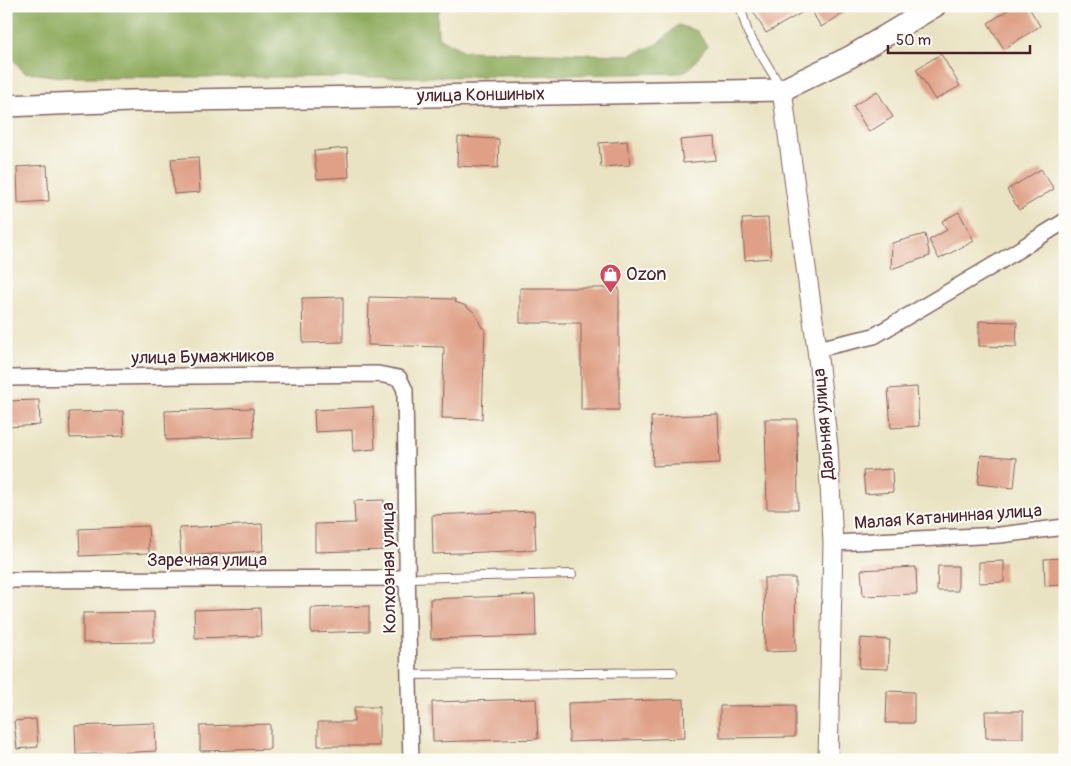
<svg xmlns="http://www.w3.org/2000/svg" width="1071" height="766" viewBox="0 0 1071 766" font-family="Pangolin,sans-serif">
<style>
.forest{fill:#8eab5d;stroke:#6c6544}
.building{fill:#dfa087}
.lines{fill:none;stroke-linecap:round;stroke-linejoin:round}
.service-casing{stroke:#826460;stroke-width:10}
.minor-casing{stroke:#826460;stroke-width:18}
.tertiary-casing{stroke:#826460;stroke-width:21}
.secondary-casing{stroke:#826460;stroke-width:24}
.service{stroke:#fff;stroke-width:8}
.minor{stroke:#fff;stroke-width:15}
.tertiary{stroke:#fff;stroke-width:19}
.secondary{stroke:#fff;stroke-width:21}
.labels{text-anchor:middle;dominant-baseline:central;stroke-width:4;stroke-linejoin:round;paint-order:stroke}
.street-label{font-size:18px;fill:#4a1f2b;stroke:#fdfcf7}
.poi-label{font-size:18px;fill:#4a1f2b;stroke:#fdfcf7;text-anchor:start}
</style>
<rect width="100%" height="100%" fill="#fdfcf7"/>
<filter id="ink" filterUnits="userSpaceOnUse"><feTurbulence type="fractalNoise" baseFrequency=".02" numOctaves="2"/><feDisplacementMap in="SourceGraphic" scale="10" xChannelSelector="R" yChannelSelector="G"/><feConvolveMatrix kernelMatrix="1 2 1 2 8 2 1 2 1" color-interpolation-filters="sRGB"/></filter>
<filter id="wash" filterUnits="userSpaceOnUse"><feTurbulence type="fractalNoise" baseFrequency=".0096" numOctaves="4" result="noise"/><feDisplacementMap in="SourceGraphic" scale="20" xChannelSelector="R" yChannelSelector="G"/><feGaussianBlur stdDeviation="1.12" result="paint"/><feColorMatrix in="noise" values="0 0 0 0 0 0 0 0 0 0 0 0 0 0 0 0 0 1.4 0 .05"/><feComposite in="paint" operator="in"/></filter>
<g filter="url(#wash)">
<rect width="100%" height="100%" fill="#eae3c3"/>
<path class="forest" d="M7,6h435l-5,9 1,22 26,14 166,4 28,-11 20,-19 19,6 10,15 -17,22 -8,5 -243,4h-378l-37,-5 -16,-18 -2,-12z"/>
<g id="blocks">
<g class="building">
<path d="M750,6h106l-35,21 -11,-19 -44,25z"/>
<path d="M1014,6h14l12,20 -36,23 -16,-26z"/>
<path d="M941,54l19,32 -25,14 -19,-31z"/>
<path d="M877,91l16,26 -24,15 -16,-26z"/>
<path d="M458,137l41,2 -1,29 -41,-2z"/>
<path d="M714,137l2,23 -33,3 -3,-23z"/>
<path d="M627,141l3,24 -29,2 -2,-24z"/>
<path d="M347,148l2,29 -32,2 -3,-28z"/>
<path d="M198,157l2,35 -26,2 -3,-35z"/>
<path d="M47,165l2,36 -31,2 -1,-36z"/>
<path d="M1041,169l13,20 -35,21 -12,-20z"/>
<path d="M959,212l15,29 -35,18 -10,-19 18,-10 -5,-9z"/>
<path d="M768,218l3,40 -26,2 -3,-41z"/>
<path d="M925,234l5,22 -39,13 1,-26z"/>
<path d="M520,288h99v122h-38v-87h-61z"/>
<path d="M343,297v45l-40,1 -1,-45z"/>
<path d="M369,297l86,2v3l9,3 9,6 5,8 4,9h3l-3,91 -40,-1 2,-71 -76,-2z"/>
<path d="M979,321l38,1 -1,25 -37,-1z"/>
<path d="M917,387l2,39 -28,2 -3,-39z"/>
<path d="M39,400l1,25 -34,2v-26z"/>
<path d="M373,407l2,42 -22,2 -1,-21 -37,2 -1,-22z"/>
<path d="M253,408l1,29 -88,3 -1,-29z"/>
<path d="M123,411l1,25 -54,2 -1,-26z"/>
<path d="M718,414l2,49 -67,3 -2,-49z"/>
<path d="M765,419h32l1,90h-31z"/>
<path d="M981,455l36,3 -3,30 -36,-4z"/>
<path d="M892,469l1,23 -28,2 -2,-23z"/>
<path d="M384,500l1,50 -70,2v-28l40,-1 -1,-22z"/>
<path d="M534,511l2,39 -103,4 -1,-39z"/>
<path d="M262,524l1,27 -82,5 -2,-28z"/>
<path d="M148,526l1,27 -69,3 -1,-27z"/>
<path d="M1062,558l2,27 -19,1 -1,-27z"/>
<path d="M1004,561v21l-25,1v-21z"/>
<path d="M938,566h20v25h-21z"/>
<path d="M916,567l1,27 -54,2 -2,-26z"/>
<path d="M764,578h31l1,73 -31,1z"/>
<path d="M535,595l1,41 -105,3 -1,-40z"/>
<path d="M369,606v25l-58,2v-25z"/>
<path d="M260,608l1,28 -66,2 -1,-28z"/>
<path d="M154,612v30l-71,1v-30z"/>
<path d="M861,638l29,2 -2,29 -29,-1z"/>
<path d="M887,691l27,1v31h-28z"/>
<path d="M536,699l2,40 -105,3 -1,-40z"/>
<path d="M684,699l1,39 -116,4 -1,-39z"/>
<path d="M795,705v32l-75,1v-32z"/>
<path d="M354,707h25v39h-61v-24h36z"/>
<path d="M985,711h38v27h-37z"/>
<path d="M36,719l2,28 -21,2 -3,-28z"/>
<path d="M155,723l1,28 -80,4 -1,-29z"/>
<path d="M270,724v25l-70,2v-25z"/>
</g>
</g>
</g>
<g filter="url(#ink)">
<use href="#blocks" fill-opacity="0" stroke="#826460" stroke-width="1"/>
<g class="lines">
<defs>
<g id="service">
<path d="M740,6l8,27 32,53"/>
<path d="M408,578l164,-4"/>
<path d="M408,675l265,-3"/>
</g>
<g id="minor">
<path d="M817,349l57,-13 125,-74 66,-41"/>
<path d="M6,378l372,-4 21,4 6,12c2,123 2,246 6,370"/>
<path d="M833,543l167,-8 65,-8"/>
<path d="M6,580l402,-2"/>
</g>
<path id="tertiary" d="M782,90l35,259 11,98 5,96 -5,217"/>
<path id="secondary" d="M6,106l125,-5 651,-11 68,-33 85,-51"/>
</defs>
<use href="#service" class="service-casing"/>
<use href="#minor" class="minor-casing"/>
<use href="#tertiary" class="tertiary-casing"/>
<use href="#secondary" class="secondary-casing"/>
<use href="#service" class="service"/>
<use href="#minor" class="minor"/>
<use href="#tertiary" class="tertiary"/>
<use href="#secondary" class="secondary"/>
</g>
</g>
<defs>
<symbol id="shop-pin" viewBox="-11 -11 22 30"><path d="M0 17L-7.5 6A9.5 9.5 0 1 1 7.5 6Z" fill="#d1495b" stroke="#fdfcf7"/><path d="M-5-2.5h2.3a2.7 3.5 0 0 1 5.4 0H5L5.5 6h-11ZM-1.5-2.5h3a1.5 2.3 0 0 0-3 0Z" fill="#fff"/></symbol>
</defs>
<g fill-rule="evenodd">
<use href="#shop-pin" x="598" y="262" width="25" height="34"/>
</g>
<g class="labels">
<g class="street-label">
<text transform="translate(481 95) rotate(-1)">улица Коншиных</text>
<text transform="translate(203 357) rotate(-1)">улица Бумажников</text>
<text transform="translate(824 424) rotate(-95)">Дальняя улица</text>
<text transform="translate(948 517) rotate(-4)">Малая Катанинная улица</text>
<text x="207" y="560">Заречная улица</text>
<text transform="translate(389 568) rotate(-91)">Колхозная улица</text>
</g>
<g class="poi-label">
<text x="626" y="274">Ozon</text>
</g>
</g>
<rect width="1071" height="766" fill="none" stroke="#fdfcf7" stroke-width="25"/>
<path d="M888 45v8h142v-8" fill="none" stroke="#4a1f2b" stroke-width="2.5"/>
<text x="896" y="45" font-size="15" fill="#4a1f2b" stroke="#fdfcf7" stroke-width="4" paint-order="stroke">50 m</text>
</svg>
